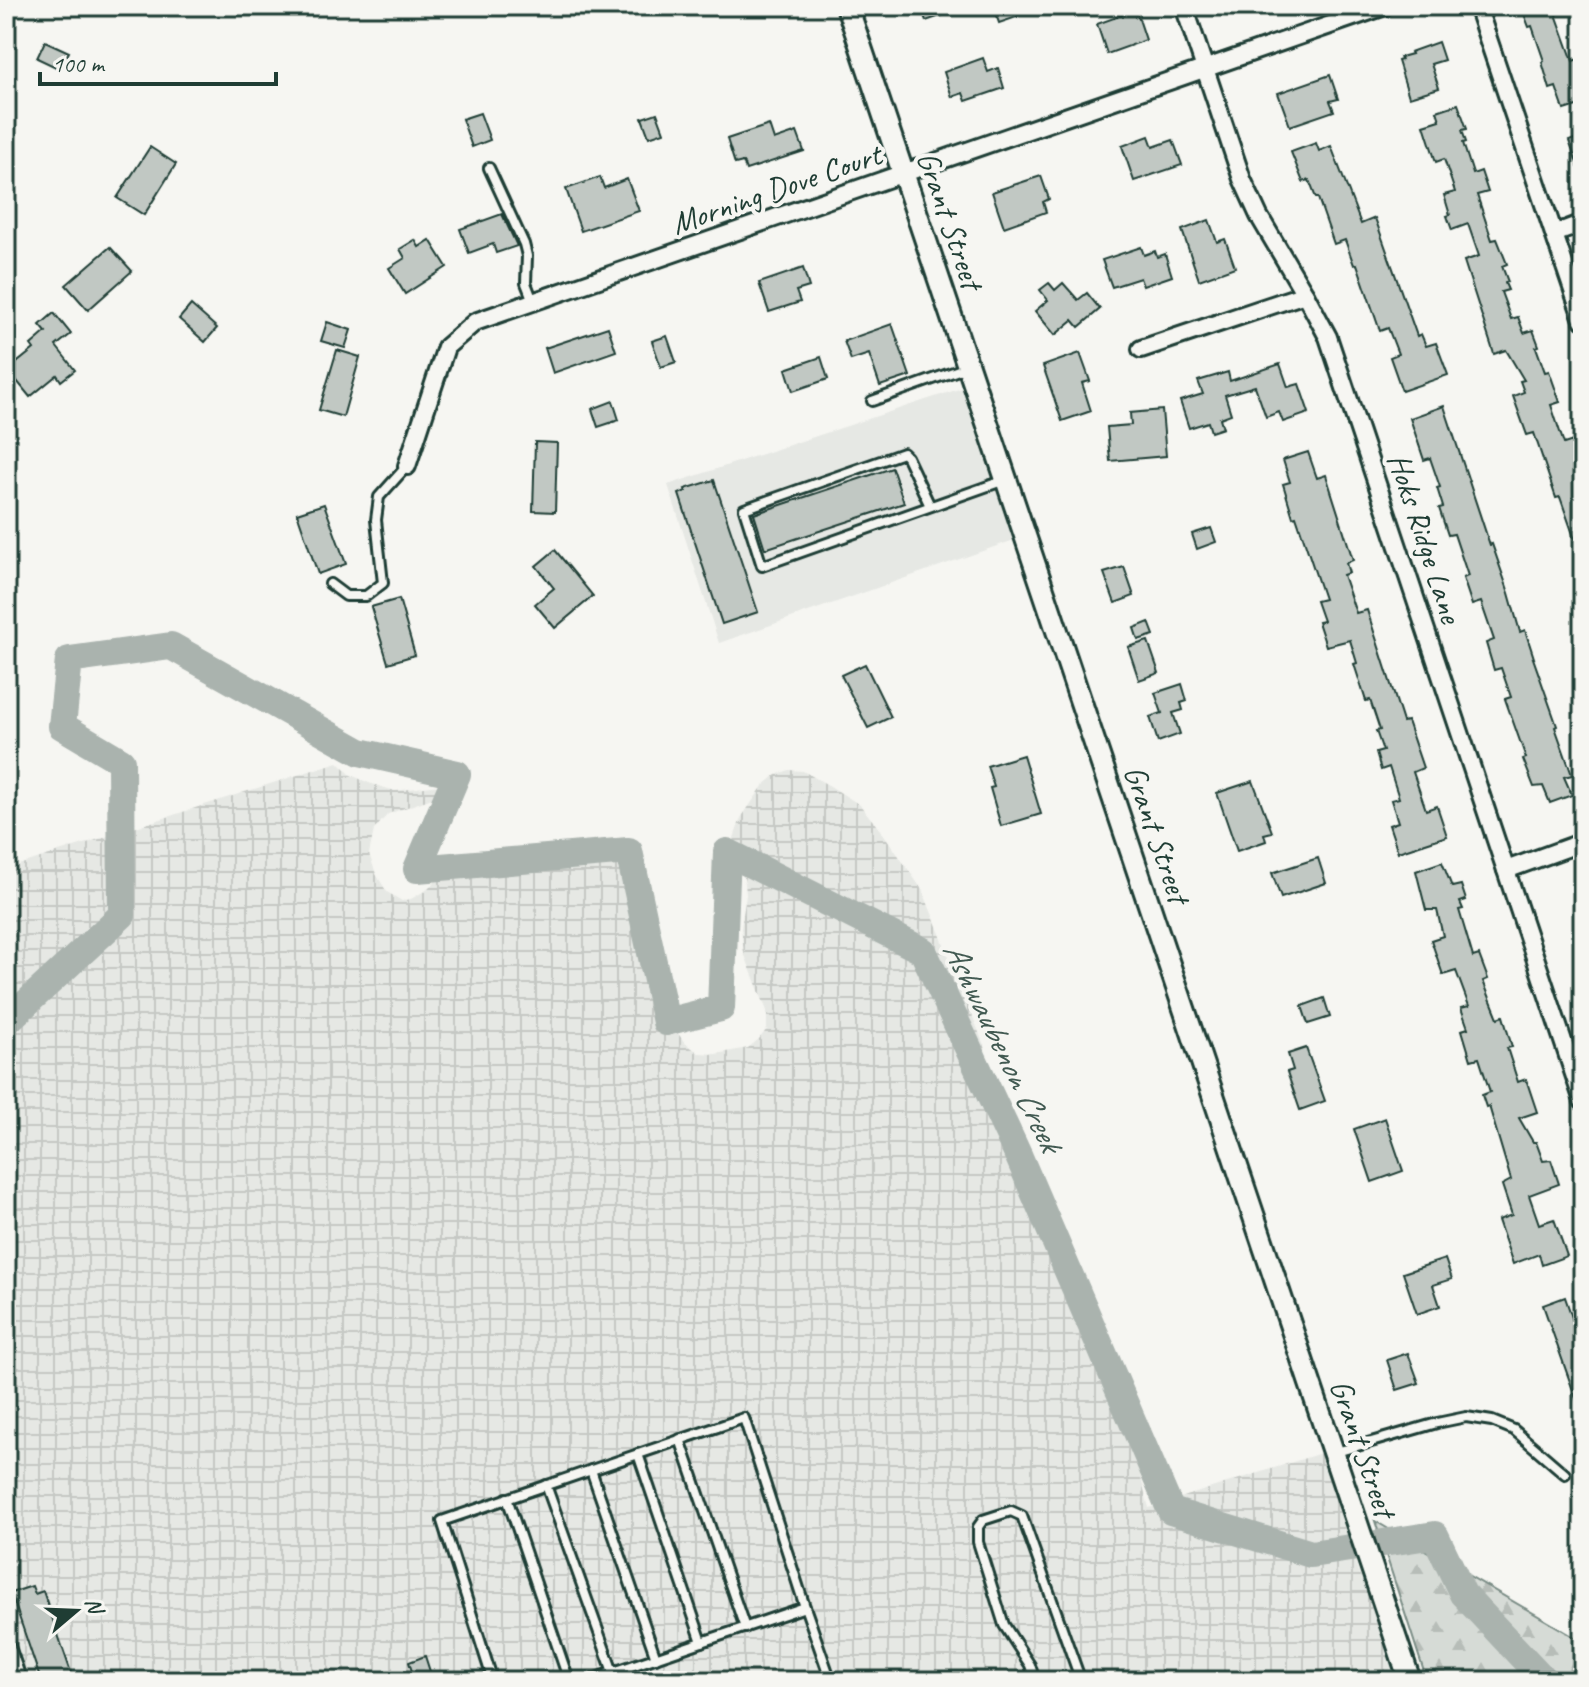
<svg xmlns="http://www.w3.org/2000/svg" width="1589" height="1687" viewBox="0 0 1589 1687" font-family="Caveat,sans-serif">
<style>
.built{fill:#e6e8e4}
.industrial{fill:url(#industrial-grid)}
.forest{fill:url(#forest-firs);stroke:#7a8c85;stroke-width:2}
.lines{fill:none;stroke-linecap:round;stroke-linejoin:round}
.river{stroke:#aab3ae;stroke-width:28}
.building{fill:#c1c8c3;stroke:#1f3d34;stroke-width:2}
.service-casing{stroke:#1f3d34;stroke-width:14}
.minor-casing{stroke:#1f3d34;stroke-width:22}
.tertiary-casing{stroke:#1f3d34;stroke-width:26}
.service{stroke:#f6f6f2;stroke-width:8}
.minor{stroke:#f6f6f2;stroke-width:16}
.tertiary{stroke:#f6f6f2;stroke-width:20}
.labels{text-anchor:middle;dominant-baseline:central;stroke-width:8;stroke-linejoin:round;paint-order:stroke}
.street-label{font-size:32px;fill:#1f3d34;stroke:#f6f6f2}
.water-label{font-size:34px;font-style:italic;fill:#425a52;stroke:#f6f6f2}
</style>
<defs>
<pattern id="industrial-grid" width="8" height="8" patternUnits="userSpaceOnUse" patternTransform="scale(2)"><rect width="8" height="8" fill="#e6e8e4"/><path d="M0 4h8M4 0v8" fill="none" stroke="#c5c8c4"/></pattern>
<pattern id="forest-firs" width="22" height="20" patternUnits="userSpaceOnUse" patternTransform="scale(2)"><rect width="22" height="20" fill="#d6dbd6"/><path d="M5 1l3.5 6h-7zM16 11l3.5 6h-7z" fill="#b7bdb8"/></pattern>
</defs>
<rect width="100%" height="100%" fill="#f6f6f2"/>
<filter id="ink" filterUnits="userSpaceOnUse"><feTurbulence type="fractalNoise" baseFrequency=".0125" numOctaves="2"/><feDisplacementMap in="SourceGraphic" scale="16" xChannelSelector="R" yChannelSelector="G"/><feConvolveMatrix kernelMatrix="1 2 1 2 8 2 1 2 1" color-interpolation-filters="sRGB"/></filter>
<g filter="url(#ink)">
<path class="built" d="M965,387l52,152 -298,104 -51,-158z"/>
<path class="industrial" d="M338,762l13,13 18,8 26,8 44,-6 2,5 -6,7 -47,17 -14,16 -5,24 7,20 11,18 15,9 9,-2 17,-10 8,-8 8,-4 20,-7 155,-14 6,3 7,7 5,49 14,62 23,51 11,15 14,10 17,1 32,-6 11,-9 8,-10v-18l-23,-58 -3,-25 5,-33 -1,-13 -11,-44 7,-20 22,-32 13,-11 13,-5 14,1 27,15 30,19 25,31 38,55 59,149 68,215 21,43 62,150 16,60 172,-55 37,118 9,19 30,91h-1391v-812z"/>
<path class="forest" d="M1375,1521l208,121v39h-156z"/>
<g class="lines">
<path class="river" d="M6,1022l116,-107 -1,-154 -59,-35 7,-66 102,-14 189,106 97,22 -40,95 212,-18 37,171 55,-14 6,-156 196,99 96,206 152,354 140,43 124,-19 28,59 82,87"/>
</g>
<g class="building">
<path d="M921,6h42l1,2 -38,13z"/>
<path d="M993,6h20l4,11 -18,6z"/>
<path d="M1521,6h32l20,55 5,-2 5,13v32l-19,6 -8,-23 -6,2 -8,-27 2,-1 -12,-35 -3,1z"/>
<path d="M1136,10l10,30 -39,14 -10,-30z"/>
<path d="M45,41l24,11 -9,17 -23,-11z"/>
<path d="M1438,42l6,18 -13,4 8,24 -30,9 -11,-36 3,-1 -1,-3 11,-3 -1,-2z"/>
<path d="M983,58l5,14 10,-4 6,20 -38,13 -3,-8 -11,4 -8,-25z"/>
<path d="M1330,75l8,24 -8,2 4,10 -44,15 -12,-33z"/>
<path d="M1458,104l9,25 -5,1 4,12 -3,1 10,31 8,-3 7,21 -11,3 15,45 5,-1 10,25 -5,2 6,16 -3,1 3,7 -7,2 10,27 7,-2 6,16 9,-3 6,16 -3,1 9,25 4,-1 11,31 -9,3 13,39 12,-4 7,21v96h-2l-21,-60 -4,1 -22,-65 -7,2 -14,-39 11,-4 -4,-11 4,-1 -18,-30 -12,4 -30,-93 15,-5 -11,-32 -16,6 -5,-14 3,-1 -6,-20 11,-3 -11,-33 -8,3 -12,-37 16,-5 -3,-9z"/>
<path d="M480,113l10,27 -18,7 -10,-28z"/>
<path d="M657,113l7,19 -15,5 -7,-19z"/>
<path d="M769,125l5,15 23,-8 7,19 -58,19 -3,-8 -8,2 -8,-25z"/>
<path d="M1149,136l4,11 20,-7 9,25 -48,16 -12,-35z"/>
<path d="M1583,136v38h-2l-12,-33z"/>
<path d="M1316,143l3,8 12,-5 30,78 14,-6 42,118 4,-2 5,12 10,-3 12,32 -46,16 -12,-34 8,-3 -10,-26 -8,3 -23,-67 -3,1 -9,-25 -11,4 -16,-46h-2l-7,-18 -6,2 -12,-30z"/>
<path d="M150,147l26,17 -32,51 -27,-17z"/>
<path d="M1041,176l8,23 -6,3 3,10 -42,15 -12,-35z"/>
<path d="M600,177l4,11 23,-9 12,32 -58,20 -15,-42z"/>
<path d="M502,214l15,32 -21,7 -3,-9 -24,9 -9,-24z"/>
<path d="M1209,220l8,22 8,-3 10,28 -36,13 -17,-50z"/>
<path d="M415,240l4,7 11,-7 17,27 -42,27 -16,-26 16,-10 -5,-9z"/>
<path d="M110,247l22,24 -44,39 -22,-25z"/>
<path d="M1141,247l3,8 11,-4 2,6 8,-3 7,22 -29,10 -3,-8 -28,9 -10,-27z"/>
<path d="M803,268l6,19 -13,4 4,11 -31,10 -10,-29z"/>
<path d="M1049,283l6,7 8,-7 15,17 9,-7 13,16 -21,18 -6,-7 -18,15 -20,-24 13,-11 -8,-10z"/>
<path d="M191,305l26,23 -12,14 -26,-23z"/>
<path d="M54,313l17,21 -15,12 19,24 -14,11 -4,-6 -27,22 -22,-27 26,-21 -3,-4 15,-13 -6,-7z"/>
<path d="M327,322l24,8 -6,18 -24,-7z"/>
<path d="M892,324l18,52 -30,10 -11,-32 -18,6 -7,-19z"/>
<path d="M608,327l8,24 -63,22 -8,-25z"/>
<path d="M667,336l9,26 -15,5 -9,-26z"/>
<path d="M337,350l23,7 -17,60 -24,-7z"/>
<path d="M1080,353l10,28 -8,2 9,28 -29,10 -19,-55z"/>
<path d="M821,357l7,22 -35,12 -7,-22z"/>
<path d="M1280,364l8,23 11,-3 10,29 -26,9 -4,-10 -13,5 -11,-31 -30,9 6,19 -11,4 3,10 -12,4 -3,-10 -19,6 -9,-27 23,-7 -5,-13 30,-9 2,9z"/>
<path d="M613,401l6,19 -21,7 -6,-18z"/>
<path d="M1444,406l46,139 2,-1 17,49 11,39 5,-2 9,28h-1l24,68 -2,1 17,48 -8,2 8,18 -22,8 -7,-17 -9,1 -11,-28 3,-1 -21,-59 6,-2 -10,-29 -7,2 -8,-27 8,-3 -13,-38 -9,3 -9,-27 5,-2 -14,-42 -6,1 -9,-27 4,-1 -6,-19 3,-1 -10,-29 -6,2 -14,-42z"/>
<path d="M1162,410l4,46 -56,5 -3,-34 24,-2 -1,-12z"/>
<path d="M535,442l22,1 -2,69 -22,-1z"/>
<path d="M1308,452l9,26 9,-3 27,85 -7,3 3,10 -6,2 13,38 11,-3 36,112 4,-1 16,47 -10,4 13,38 11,-4 10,30 -49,16 -9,-27 9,-3 -7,-22 8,-2 -10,-31 -8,3 -5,-17 7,-2 -7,-20 4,-1 -10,-30 -4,1 -12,-37 3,-1 -7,-23 -24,6 -8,-24 5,-1 -7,-20 8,-2 -28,-83 -3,1 -10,-33 7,-2 -7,-22z"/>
<path d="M892,468l12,35 -139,46 -11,-35z"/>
<path d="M714,480l44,132 -36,12 -43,-130 7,-3 -1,-2z"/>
<path d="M324,504l22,60 -28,10 -21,-61z"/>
<path d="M1211,528l5,14 -19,7 -5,-15z"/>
<path d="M555,550l38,46 -38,32 -20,-24 19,-16 -18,-22z"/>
<path d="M1124,567l10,29 -19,7 -11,-30z"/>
<path d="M399,599l16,56 -27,8 -17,-56z"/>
<path d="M1149,622l5,13 -16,5 -4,-12z"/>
<path d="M1148,641l11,32 -20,7 -11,-33z"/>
<path d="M865,664l26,53 -23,11 -27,-53z"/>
<path d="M1182,684l5,17 -6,2 2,7 -10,3 7,21 -22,8 -8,-25 12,-4 -7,-20z"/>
<path d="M1023,755l18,59 -40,12 -11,-38 4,-1 -7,-21z"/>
<path d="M1253,781l19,51 -8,2 2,7 -29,10 -20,-58z"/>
<path d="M1318,858l8,25 -45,15 -9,-25z"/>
<path d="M1442,862l10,25 9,-2 5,15 -6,2 3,7 -4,1 14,47 6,-2 9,24 -5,2 15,37 5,-2 9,31 -5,1 11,34 8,-3 11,33 -18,6 14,24h3l7,19 8,-1 8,24 -30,11 10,29 15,-5 13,37 -25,9 -3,-11 -26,10 -15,-44 14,-5 -10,-30 9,-5 -22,-74 -3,1 -4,-12 8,-3 -11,-34 -8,2 -9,-30 6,-2 -7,-20 8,-2 -13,-35 -13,4 -12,-35 12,-4 -6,-26h-11l-10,-39z"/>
<path d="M1324,998l6,19 -22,7 -6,-18z"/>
<path d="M1306,1048l19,53 -25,9 -13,-38 6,-2 -5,-16z"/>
<path d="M1385,1118l18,53 -31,11 -18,-53z"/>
<path d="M1445,1259l7,20 -19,6 7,21 -23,8 -14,-41z"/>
<path d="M1565,1297l18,53v63h-2l-38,-108z"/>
<path d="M1408,1353l11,30 -22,7 -10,-30z"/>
<path d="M32,1586l3,8 8,-3 31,90h-33l-30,-88z"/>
<path d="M425,1656l8,25h-18l-6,-19z"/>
</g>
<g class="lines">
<defs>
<g id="service">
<path d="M489,168l35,76 3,12 -1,27 7,18"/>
<path d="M872,401l95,-34"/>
<path d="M930,506l-23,-49 -4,-4 -159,56 18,57 243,-86"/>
<path d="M330,584l16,12h20l17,-13 -7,-63 3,-23 28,-31"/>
<path d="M680,1439l65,189"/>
<path d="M1333,1453l104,-30 29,-6 26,4 22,9 51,44"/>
<path d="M638,1454l64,188"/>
<path d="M591,1470l65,188"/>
<path d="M546,1485l67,187"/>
<path d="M507,1498l62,183"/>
<path d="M6,1635l16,46"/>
<path d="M493,1681l-51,-160 302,-103 61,189 26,74"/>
<path d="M587,1681l218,-74"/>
<path d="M1035,1681l-5,-16 -26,-40 -26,-83v-15l5,-7 28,-9 11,5 59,165"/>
</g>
<g id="minor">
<path d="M1184,6l58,173 17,37 46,78 23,43 255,764"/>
<path d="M1477,6l106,314"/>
<path d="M1554,234l29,-11"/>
<path d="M1141,349l164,-55"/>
<path d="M407,466l39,-119 29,-25 910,-316"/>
<path d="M1506,870l77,-28"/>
</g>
<path id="tertiary" d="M847,6l563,1675"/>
</defs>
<use href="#service" class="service-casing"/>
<use href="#minor" class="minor-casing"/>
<use href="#tertiary" class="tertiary-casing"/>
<use href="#service" class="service"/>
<use href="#minor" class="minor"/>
<use href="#tertiary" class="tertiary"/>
</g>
</g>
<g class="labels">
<g class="street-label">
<text transform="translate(776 189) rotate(-19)">Morning Dove Court</text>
<text transform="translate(950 220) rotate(71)">Grant Street</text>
<text transform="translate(1425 538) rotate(72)">Hoks Ridge Lane</text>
<text transform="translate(1157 834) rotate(71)">Grant Street</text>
<text transform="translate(1363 1448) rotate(71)">Grant Street</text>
</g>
<g class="water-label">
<text transform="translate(1003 1046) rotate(64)">Ashwaubenon Creek</text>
</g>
</g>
<rect width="1589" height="1687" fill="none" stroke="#f6f6f2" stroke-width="32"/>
<rect x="16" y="16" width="1557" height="1655" fill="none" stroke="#1f3d34" stroke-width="3" filter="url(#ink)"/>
<g transform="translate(76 1611) rotate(71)" stroke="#f6f6f2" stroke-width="6" paint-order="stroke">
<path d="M0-6L14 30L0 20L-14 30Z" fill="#1f3d34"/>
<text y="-12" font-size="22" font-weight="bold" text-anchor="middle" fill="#1f3d34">N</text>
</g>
<path d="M40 72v12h236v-12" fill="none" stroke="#1f3d34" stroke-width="4"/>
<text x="52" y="72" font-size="24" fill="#1f3d34" stroke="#f6f6f2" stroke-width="6" paint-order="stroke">100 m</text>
</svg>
